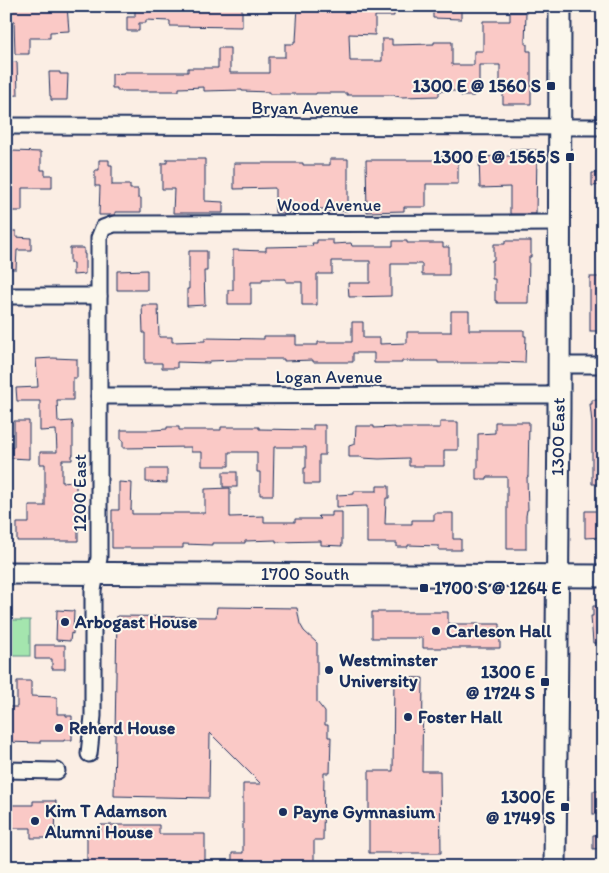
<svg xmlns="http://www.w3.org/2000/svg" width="609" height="873" viewBox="0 0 609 873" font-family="Itim,sans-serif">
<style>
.green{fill:#a4e5ae;stroke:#608a86}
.building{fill:#fac9c6;stroke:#1b2f5e}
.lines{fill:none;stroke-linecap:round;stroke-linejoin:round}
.street-casing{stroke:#1b2f5e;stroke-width:19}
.secondary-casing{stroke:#1b2f5e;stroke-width:25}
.street{stroke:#fbf7ec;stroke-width:15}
.secondary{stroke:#fbf7ec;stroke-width:21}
.poi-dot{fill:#1b2f5e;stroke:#fbf7ec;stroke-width:2}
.labels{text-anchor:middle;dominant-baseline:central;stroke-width:4;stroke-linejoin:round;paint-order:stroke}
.poi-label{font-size:18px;font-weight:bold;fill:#1b2f5e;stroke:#fbf7ec;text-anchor:start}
.street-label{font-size:18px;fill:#1b2f5e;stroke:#fbf7ec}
</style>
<rect width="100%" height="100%" fill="#fbeee4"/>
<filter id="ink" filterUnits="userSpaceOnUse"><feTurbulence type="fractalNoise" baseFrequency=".02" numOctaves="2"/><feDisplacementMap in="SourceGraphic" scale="10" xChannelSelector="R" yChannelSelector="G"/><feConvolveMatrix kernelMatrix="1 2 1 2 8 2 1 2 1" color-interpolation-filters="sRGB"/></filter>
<g filter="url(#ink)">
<rect class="green" x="6" y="620" width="24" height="36"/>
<g class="building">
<path d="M6,6h61l2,25 -19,1v6h-21v16h-14l-1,-33h-8z"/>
<path d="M135,6h107v21l-72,-1v-5l-24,-1v3h-7v8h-12v-14h8z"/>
<path d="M298,6h96v10h-19v19l-26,-1 1,27h32v-22h10v6l42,-1v-2h18v23h22v-14h9v-30h27v-9h16l-1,32h2v7h4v53h-28v-22h-3v-17h-21v27h-5v4h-13v-5h-22v5l-38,1 -6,-1v-1h-48v-2h-31v1h-47v-2l-27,-1v-1l-38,1v-4l-25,1v3h-62v-3h-5v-14l12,-1v-1h64v-4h30v-20h12v25h39v-16h16v-13h9v-3h2z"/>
<path d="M433,6h28v13l-28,-1z"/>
<path d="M17,62l1,33 -12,1v-33z"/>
<path d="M49,72h11v2h8l-1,26h-16v-4h-1z"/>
<path d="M510,149l27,1 -1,64h-26v-27l-30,1 -1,-31 31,-1z"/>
<path d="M12,151l29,1v18h4v5h7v13h-30v23h-16v-12h2v-22h-2v-23h6z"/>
<path d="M439,157h19v27h-32v23h-22v4l-37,1 -1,-52h73z"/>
<path d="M167,159h38v42l18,1v11h-50l1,-24h-12v-26h5z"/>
<path d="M330,159h18v52h-22v-2h-37v4h-14v-25l-41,1v-26h69v2h27z"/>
<path d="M99,160h10v5h3v20h18v4h8v9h3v14h-26v3h-16l1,-29h-5v-16h4z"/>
<path d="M592,173h11v12l-11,1z"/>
<path d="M6,231h10v6l15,1v12h-14l-1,19h-10z"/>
<path d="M317,240h16v4l18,-1 1,3h41v-5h14v2h36v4h6v28h-27v-11h-31v32l-42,1 -1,-14h22v-22h-38v13h-15v31h-15v-23h-16v-3h-24v3h-11v22h-23v-14h5v-40l33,1v-4l47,-1 -1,-3h5z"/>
<path d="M505,241h26v16h-2l-1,46h-31v-2h-2v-22h-3v-19h2v-16h11z"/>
<path d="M70,248h14v6h1v20l-12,1v-12h-3z"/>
<path d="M189,251h18v20h-3l1,34 -18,1v-17h2z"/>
<path d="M147,270v20h-30v-19z"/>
<rect x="590" y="277" width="13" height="54"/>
<path d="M142,305h16l1,32h13v5l33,-1v-3l59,1v-3h32v9h22v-3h34v-20h11v16h17v6l27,-1v-11h44v-21h18v19h55v6h2l-1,27 -27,-1v1h-60v-2h-36v2h-28v-10h-21v9h-40v-2l-29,1v-2h-47v1l-28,1v2l-32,-1v6h-15v-5h-17v-30h-2z"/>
<path d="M53,358l24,1v19h-4v22h-16l1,22 14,-1 1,5v29h-1v5h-10v22l14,-1v43h2v17h-61v-18h12v-17h16v-42h-5v-12h17l-1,-22 -16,1v-30h-23l-1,-13 22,-1 -2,-28z"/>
<path d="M592,400h11v84h-11v-61l-2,-19h2z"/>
<path d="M14,421h15v38l-19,-1v-11h4z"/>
<path d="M440,422h18v28h-14v16h-35v-8l-30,1 -17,-1v-1h-13v-11l6,-2 1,-18h18v2l21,-1v1h45z"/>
<path d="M495,422h34l-1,55h-1l1,33h-1l-1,6v33h-19v-72h-20v2h-11v-11h2v-34l17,-1z"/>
<path d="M313,425h12v30h-6v29h-15v-16h2v-21h-32l-1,48h-13v-23h-3v-20h-28v14h-27v-14h-11v-5l-68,1v-8h-2v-10h32l14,-1v-2h12v3h42v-3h38v2l54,1z"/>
<path d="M146,469h21v14l-21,-1z"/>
<rect x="223" y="472" width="14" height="15"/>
<path d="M119,482l13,1 -1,27h1v4h27v-1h46v-24l25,-1v29l34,-1v6h31v-3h26l-3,-3h14v-4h10v34l-21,-1v-4l-45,1v-2l-31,1v2h-33v2l-29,-1v4h-71v-38h7z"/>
<path d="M377,486h12v12h-3l-1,26h27v-4h22v-7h19v26h8v11h-22v-4l-31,-1v2h-11v-4h-30v-37l-30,1v-12l17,-1v-3h23z"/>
<path d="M585,511h18v26l-18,1z"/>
<path d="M593,606h10v37h-10l-2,-27h2z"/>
<path d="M217,607l80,1 3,16 4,7 13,12v59l8,10v13h3v12h3l-1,36h-6l-1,67h-9v27h-82v-14h11v-69h18l-51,-51 -1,65 -95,-2 3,-180 99,1z"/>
<path d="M57,610l17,1 -1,23 -2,-1 -1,8 -14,-1z"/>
<path d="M372,612h76v12h52v24h-77v-10h-51z"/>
<path d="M35,645h30v24h-13v-10h-17z"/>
<path d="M394,677l29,1 -1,93h18l1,82h-72v-82h24z"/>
<path d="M17,681h14v15l26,1v17h9v2h6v24h-8v1h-24v2l-34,-1v-35h11z"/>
<rect x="593" y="791" width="10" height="23"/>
<path d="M33,801h23l-1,37h-24v-10h-20v-23h22z"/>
<path d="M101,825h58v9h46v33h-118v-36l14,1z"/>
<path d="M593,835h10v13l-10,1z"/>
</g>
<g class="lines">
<defs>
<g id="street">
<path d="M6,126l597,1"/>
<path d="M6,296h93"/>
<path d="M559,365h44"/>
<path d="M99,396l460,-1"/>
<path d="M89,754l4,-38v-126l6,-32v-320l4,-10 11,-4 445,-1"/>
<path d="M6,770l51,1"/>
</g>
<g id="secondary">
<path d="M6,573l597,3"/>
<path d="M555,867l4,-459 1,-402"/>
</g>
</defs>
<use href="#street" class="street-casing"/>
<use href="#secondary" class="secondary-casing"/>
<use href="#street" class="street"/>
<use href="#secondary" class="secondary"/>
</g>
</g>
<g class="poi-dot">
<rect x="546" y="81" width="10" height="10" rx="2.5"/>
<rect x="565" y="152" width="10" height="10" rx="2.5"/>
<rect x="419" y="583" width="10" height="10" rx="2.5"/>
<circle cx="65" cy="622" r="5"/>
<circle cx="436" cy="631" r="5"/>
<circle cx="329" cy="670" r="5"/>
<rect x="540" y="677" width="10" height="10" rx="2.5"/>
<circle cx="408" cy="717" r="5"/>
<circle cx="59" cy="728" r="5"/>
<rect x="560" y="802" width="10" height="10" rx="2.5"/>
<circle cx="283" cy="812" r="5"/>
<circle cx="35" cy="821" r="5"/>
</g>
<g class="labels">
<g class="poi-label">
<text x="541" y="86" text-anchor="end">1300 E @ 1560 S</text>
<text x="560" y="157" text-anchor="end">1300 E @ 1565 S</text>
<text x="434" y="588">1700 S @ 1264 E</text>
<text x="75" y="622">Arbogast House</text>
<text x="446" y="631">Carleson Hall</text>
<text x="339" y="660">Westminster<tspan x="339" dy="21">University</tspan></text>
<text x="535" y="672" text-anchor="end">1300 E<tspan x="535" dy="21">@ 1724 S</tspan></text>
<text x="418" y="717">Foster Hall</text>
<text x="69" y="728">Reherd House</text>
<text x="555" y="797" text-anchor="end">1300 E<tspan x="555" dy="21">@ 1749 S</tspan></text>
<text x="45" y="811">Kim T Adamson<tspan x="45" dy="21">Alumni House</tspan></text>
<text x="293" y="812">Payne Gymnasium</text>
</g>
<g class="street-label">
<text x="305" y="108">Bryan Avenue</text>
<text x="329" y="205">Wood Avenue</text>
<text x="329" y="377">Logan Avenue</text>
<text transform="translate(558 437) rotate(-89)">1300 East</text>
<text transform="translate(80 493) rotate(-90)">1200 East</text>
<text x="305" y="574">1700 South</text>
</g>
</g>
<rect width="609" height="873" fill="none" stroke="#fbf7ec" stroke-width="25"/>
<rect x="12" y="12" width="584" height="848" fill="none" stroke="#1b2f5e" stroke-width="2" filter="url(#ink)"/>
</svg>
